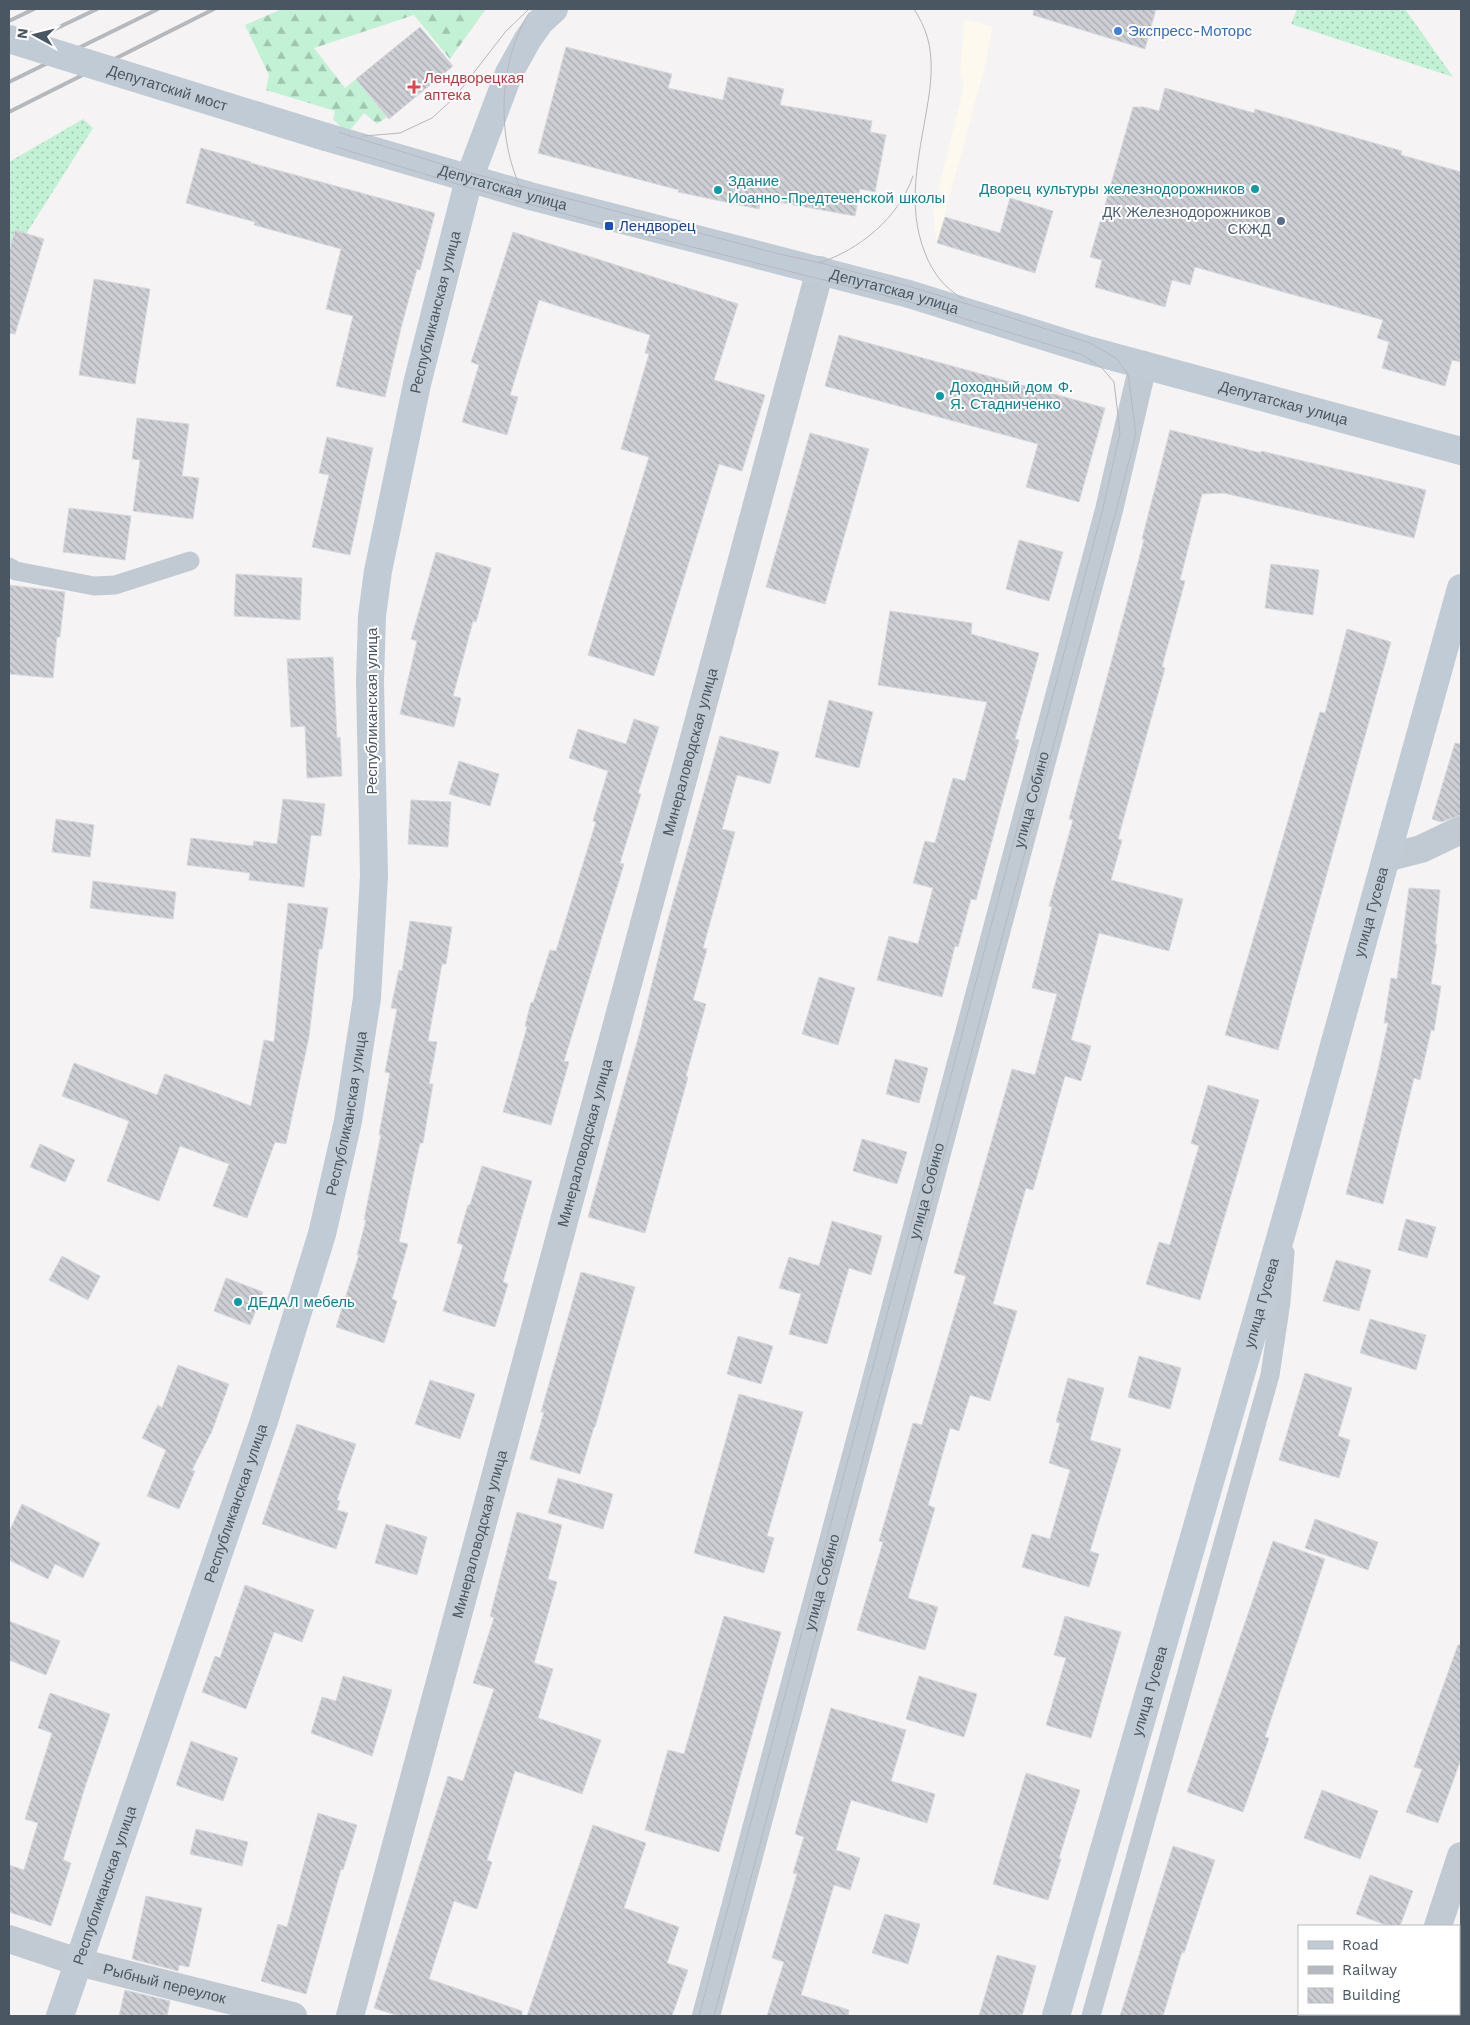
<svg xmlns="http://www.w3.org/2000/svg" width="1470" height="2025" viewBox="0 0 1470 2025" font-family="'Work Sans',sans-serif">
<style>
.commercial{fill:#fdf9ef}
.grass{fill:url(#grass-dots)}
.forest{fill:url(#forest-firs)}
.building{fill:url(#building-back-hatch);stroke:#d7d9de}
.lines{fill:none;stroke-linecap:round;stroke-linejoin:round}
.lane{stroke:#c1cad2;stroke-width:19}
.street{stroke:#c1cad2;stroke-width:28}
.secondary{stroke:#c1cbd6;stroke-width:28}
.tram{stroke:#b5b8bd;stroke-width:1}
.rail{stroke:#b5b8bd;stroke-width:4}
.secondary-bridge{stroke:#c1cbd6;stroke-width:28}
.shop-dot{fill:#3f7fe0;stroke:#fff;stroke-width:2}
.health-dot{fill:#e0444e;stroke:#fff;stroke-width:2}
.culture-dot{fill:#0f9aa8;stroke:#fff;stroke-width:2}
.service-dot{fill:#5c6f8a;stroke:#fff;stroke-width:2}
.transit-dot{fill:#1a4fb4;stroke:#fff;stroke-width:2}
.labels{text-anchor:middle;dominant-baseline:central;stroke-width:4;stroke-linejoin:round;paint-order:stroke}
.shop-label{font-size:15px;fill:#366cbe;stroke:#fff;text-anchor:start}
.health-label{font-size:15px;fill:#be3a42;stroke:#fff;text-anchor:start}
.street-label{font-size:15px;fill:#4a5661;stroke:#fff}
.culture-label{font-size:15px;fill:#0d838f;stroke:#fff;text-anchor:start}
.service-label{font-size:15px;fill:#4e5e75;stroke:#fff;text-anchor:end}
.transit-label{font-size:15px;fill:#164399;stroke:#fff;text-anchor:start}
</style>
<defs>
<pattern id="grass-dots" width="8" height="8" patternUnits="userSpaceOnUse" patternTransform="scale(1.25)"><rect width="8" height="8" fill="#c3f1d5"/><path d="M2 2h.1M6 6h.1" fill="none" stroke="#a0c6b0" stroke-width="1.8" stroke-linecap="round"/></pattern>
<pattern id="forest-firs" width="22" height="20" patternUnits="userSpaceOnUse" patternTransform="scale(1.25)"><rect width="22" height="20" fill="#c3f1d5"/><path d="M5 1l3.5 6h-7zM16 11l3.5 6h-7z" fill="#a0c6b0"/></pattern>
<pattern id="building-back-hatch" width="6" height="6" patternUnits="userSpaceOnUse" patternTransform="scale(1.25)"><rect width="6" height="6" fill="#cdcfd5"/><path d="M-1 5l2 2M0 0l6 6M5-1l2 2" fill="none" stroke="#a8abb0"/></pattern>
</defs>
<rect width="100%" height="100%" fill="#f5f3f3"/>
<path class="commercial" d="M964,19l29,8 -9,43 -47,173 -4,-32 31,-126 -4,-12z"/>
<g class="grass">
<path d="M1297,9h108l48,68 -162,-53z"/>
<path d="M83,119l10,9 -84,133v-99z"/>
</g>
<path class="forest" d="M282,9h204l-36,50 -36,-44 -100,33 31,40 11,-9 31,38 -10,7 -13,-11 -13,16 -7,1 -11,-11 2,-8 -69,-21 3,-15 -24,-50z"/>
<g class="building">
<path d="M1034,9h122l-11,40 -112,-34z"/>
<path d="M420,27l33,39 -64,53 -33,-40z"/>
<path d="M566,47l106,27 -4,14 55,12 5,-23 56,12 -4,16 92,16 -2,11 16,3 -11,57 -15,-3 -5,27 -94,-17 -2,10 -81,-17 1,-2 -141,-37z"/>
<path d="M1165,88l89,25 1,-4 147,42 -1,4 60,17v190l-9,-2 -7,26 -63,-18 7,-26 -12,-4 6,-18 -188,-53 -5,18 -18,-5 -7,27 -70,-20 7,-27 -12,-3 43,-150h11l15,4z"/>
<path d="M201,148l50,14v1l184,50 -15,57 -3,-1 -16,59 -16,69 -49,-11 17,-70 -27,-7 15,-60 -87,-24 1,-3 -69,-19z"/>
<path d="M1010,198l43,13 -18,62 -98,-30 8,-26 55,16z"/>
<path d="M15,230l29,9 -29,95 -6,-1v-82z"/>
<path d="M513,232l225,72 -24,76 51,15 -23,76 -23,-7 -65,212 -66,-21 61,-198 -28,-8 28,-95 -4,-1 5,-18 -111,-35 -29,95 8,2 -11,38 -45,-13 17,-57 -8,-3z"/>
<path d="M94,279l56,10 -15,95 -56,-9z"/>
<path d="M839,335l266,73 -26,94 -53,-15 12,-43 -213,-58z"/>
<path d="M137,418l52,6 -7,52 17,2 -6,41 -60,-8 7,-51 -8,-1z"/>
<path d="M1170,430l91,23v-2l165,39 -12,48 -190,-45 -22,1 -22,86 5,1 -23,86 3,1 -47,171 4,1 -11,40 72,19 -14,52 -70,-18 -28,107 20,6 -10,35 -16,-5 -32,114 -7,-2 -33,116 24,7 -27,90 -20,-6 -11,36 -9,-3 -22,77 7,3 -27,90 30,9 -13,43 -68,-20 26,-88 -4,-1 34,-118 9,2 44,-149 -12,-3 58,-204 23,6 22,-81 -25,-6 20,-81 -3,-1 24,-86 -4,-1 75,-279 -2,-1z"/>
<path d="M810,433l59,16 -44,155 -59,-17z"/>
<path d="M327,437l46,11 -23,107 -38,-8 17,-72 -10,-2z"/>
<path d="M69,508l62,8 -6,44 -62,-8z"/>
<path d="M1019,540l44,12 -14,49 -43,-12z"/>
<path d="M436,552l55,16 -15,54 -3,-1 -20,75 8,2 -7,29 -54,-13 17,-73 -6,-2z"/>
<path d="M1271,564l48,6 -6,45 -48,-7z"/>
<path d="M236,574l66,4 -2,42 -66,-4z"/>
<path d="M9,585l56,7 -5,45h-3l-4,41 -44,-4z"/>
<path d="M890,611l82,12 -1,11 68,19 -24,86 4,1 -43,160 -5,-1 -13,48 -3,-1 -13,51 -65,-17 12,-44 29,8 15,-56 -20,-5 12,-42 10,2 18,-65 12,3 22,-79 -109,-17z"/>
<path d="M1347,629l44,13 -113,408 -53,-15 95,-323 5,1z"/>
<path d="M333,657l4,81 3,-1 2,39 -35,2 -2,-52 -14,1 -4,-68z"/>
<path d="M829,700l44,12 -14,56 -44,-11z"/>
<path d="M634,719l25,8 -21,66 3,1 -21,69 4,1 -60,197 5,1 -18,63 -48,-13 24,-85 -2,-1 6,-24 2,1 17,-53 6,1 40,-129 -3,-1 15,-50 -39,-13 9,-29 48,15z"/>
<path d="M720,736l59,16 -9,32 -33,-9 -15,54 13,3 -32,116 4,1 -14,51 13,4 -20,72 2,1 -43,156 -57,-16 53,-189 26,-105z"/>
<path d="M1455,743l6,1v71l-20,7 -9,-3z"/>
<path d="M459,761l40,13 -9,32 -41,-12z"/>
<path d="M283,799l42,5 -4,32 -10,-1 -7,52 -55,-7 1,-7 -63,-8 4,-27 62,8 1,-5 23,3z"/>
<path d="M411,800l40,2 -3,45 -40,-3z"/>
<path d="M56,819l38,6 -4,32 -38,-5z"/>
<path d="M93,881l83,11 -3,27 -83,-11z"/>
<path d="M1409,888l31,2 -5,54h2l-6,40 10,2 -7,45 -3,-1 -11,50 -6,-2 -31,126 -37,-10 32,-124 10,-47h-4l7,-45 6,1z"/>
<path d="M288,903l40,5 -6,41h-3l-10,88 -23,107 -11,-2 -28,76 -34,-12 16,-42 -49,-18 -21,55 -52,-20 22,-60 -67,-25 12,-33 83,32 8,-21 86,32 13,-66 10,2z"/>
<path d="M410,921l42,6 -6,37h-4l-14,77 9,1 -8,42h4l-10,59h-3l-21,99 9,2 -16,55 5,2 -13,42 -48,-16 23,-72h-2l9,-35h-2l17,-85h-2l11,-62 -5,-1 12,-63 -6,-1 8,-38 3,1z"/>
<path d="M819,977l36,11 -17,57 -36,-11z"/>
<path d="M895,1059l33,9 -9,35 -33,-9z"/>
<path d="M1208,1085l51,15 -59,200 -54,-16 13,-42 11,3 29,-99 -8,-3z"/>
<path d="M862,1139l45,13 -10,32 -44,-13z"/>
<path d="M40,1144l35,16 -10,22 -35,-15z"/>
<path d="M482,1166l50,15 -29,101 5,2 -13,43 -52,-16 20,-66 -6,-2 11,-38h2z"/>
<path d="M1406,1219l30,8 -9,31 -29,-8z"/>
<path d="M832,1221l50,15 -11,39 -22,-7 -22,76 -38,-10 12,-40 -22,-6 10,-31 30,9z"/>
<path d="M62,1256l38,20 -12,24 -39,-20z"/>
<path d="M1336,1260l35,10 -12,41 -36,-10z"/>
<path d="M581,1272l54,15 -40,140h-1l-14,47 -50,-15 14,-47h-3z"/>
<path d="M226,1278l37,14 -13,33 -36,-14z"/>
<path d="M1370,1319l56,16 -10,35 -56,-17z"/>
<path d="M738,1336l35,10 -12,38 -34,-10z"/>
<path d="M1139,1356l42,12 -11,41 -42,-12z"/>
<path d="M178,1365l51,19 -17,47 -20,39 3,1 -16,38 -32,-13 19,-46 -24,-12 16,-33 4,3z"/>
<path d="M1305,1373l47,15 -14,48 12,4 -11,38 -60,-18z"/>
<path d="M1068,1378l36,10 -14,52 31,9 -31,102 9,3 -10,33 -67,-20 10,-33 18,5 20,-69 -21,-7 11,-40 -4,-1z"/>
<path d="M430,1380l45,14 -15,45 -45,-15z"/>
<path d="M739,1394l64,18 -36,124 7,2 -10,35 -70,-20z"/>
<path d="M297,1424l59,20 -19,56 3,1 -3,9 11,3 -12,36 -74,-25z"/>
<path d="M558,1478l55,16 -10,35 -55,-16z"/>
<path d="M22,1504l78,39 -17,35 -28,-14 -7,15 -39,-19v-28z"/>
<path d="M517,1512l45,13 -14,54 9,3 -23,81 19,6 -15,49 63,22 -19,54 -67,-23 -28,89 5,2 -15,47 -23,-8 -25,78 93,32v5h-123l-25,-8 74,-232 15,5 31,-92 -21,-6 21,-65 -4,-2z"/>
<path d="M1315,1519l63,23 -10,28 -63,-22z"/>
<path d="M386,1524l41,13 -10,38 -42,-12z"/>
<path d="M1273,1541l52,18 -60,178 4,1 -26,74 -56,-20z"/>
<path d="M245,1585l69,25 -12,32 -28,-10 -28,77 -44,-17 13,-36 5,2z"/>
<path d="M724,1616l57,16 -62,220 -74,-22 23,-80 16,4z"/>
<path d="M1065,1616l56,16 -30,106 -45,-13 20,-67 -12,-3z"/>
<path d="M9,1621l51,20 -14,34 -37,-15z"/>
<path d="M1458,1645h3v114l-23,64 -32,-11 16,-43 -8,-2z"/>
<path d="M343,1676l49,14 -20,66 -61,-23 11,-36 14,4z"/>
<path d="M919,1676l58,18 -13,43 -58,-18z"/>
<path d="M50,1693l60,21 -26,76 -21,70 8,3 -20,63 -42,-14v-47l15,5 14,-47 -13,-4 27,-86 -14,-5z"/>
<path d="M831,1708l75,22 -15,51 44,13 -8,29 -76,-23 -15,50 24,8 -10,32 -16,-5 -33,110 48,15 -1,6h-81l17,-54 -12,-4 25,-84 -4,-1 11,-36 -9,-3z"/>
<path d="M191,1741l47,17 -15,43 -47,-16z"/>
<path d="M1026,1773l54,17 -21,68 2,1 -13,41 -55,-16z"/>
<path d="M1322,1790l56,21 -18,48 -56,-21z"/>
<path d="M318,1813l39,12 -14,45 -2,-1 -35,125 -45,-13 17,-57 9,3z"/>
<path d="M593,1825l53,18 -22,65 55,19 -12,36 21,7 -16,46h-145z"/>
<path d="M196,1829l52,13 -6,24 -52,-12z"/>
<path d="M1173,1846l42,14 -31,93 -2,-1 -19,64h-43z"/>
<path d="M1370,1875l43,16 -13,35h-11l-33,-12z"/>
<path d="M146,1896l56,12 -13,59 -10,-2 -1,6 -46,-12z"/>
<path d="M885,1914l35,10 -12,40 -36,-11z"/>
<path d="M997,1955l39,11 -14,50h-43z"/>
<path d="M125,1990l45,11 -3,15h-48z"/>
</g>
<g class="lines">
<g class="lane">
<path d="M9,567l7,4 78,15 21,-1 75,-24"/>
<path d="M1091,2016l179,-641 11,-73 4,-49"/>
</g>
<g class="street">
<path d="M1386,858l35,-9 40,-19"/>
<path d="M1438,1926l23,-70"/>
<path id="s1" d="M9,1939l69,23 215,54"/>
<path id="s2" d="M350,2016l470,-1746"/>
<path id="s3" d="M706,2016l403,-1506 34,-145"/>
<path d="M1408,2016l1,-2"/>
</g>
<g class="secondary">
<path id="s4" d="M326,137l204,59 379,98 179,56 373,101"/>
<path id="s5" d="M60,2016l204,-595 58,-187 26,-113 19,-123 7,-122 -4,-195 2,-65 6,-45 39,-187 52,-205 40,-106 19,-34 12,-17 14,-13"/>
<path id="s6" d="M1056,2016l234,-812 171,-616"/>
</g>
<g class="tram">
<path d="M914,9c5,8 10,17 13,27 7,23 4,49 0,72 -8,48 -21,98 -2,145 8,21 20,35 38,46"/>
<path d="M9,31l462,142 308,81 42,9 90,24 63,19 116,37 26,15 12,16 8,60 -20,77 -402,1505"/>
<path d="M9,47l458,140 142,39 298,75 176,54 19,13 12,14 6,51 -17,75 -404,1508"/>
<path d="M364,136l36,-3 32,-15 23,-21 51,-66 23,-22"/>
<path d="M524,190l-5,-4c-4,-12 -9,-25 -11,-37 -9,-44 -3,-98 21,-136"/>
<path d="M819,263c40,-13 80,-45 94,-87"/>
</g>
<g class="rail">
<path d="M9,21l25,-12"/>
<path d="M9,51l88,-42"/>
<path d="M9,82l149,-73"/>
<path d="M9,112l205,-103"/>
</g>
<path class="secondary-bridge" id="s7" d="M9,39l317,98"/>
</g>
<circle class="shop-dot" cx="1118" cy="31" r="5"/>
<path class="health-dot" d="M411.5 79.5h5v5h5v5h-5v5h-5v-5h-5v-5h5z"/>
<g class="culture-dot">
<circle cx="1255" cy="189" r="5"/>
<circle cx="718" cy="190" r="5"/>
<circle cx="940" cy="396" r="5"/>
<circle cx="238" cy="1302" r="5"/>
</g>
<circle class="service-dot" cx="1281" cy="221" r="5"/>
<rect class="transit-dot" x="604" y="221" width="10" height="10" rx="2.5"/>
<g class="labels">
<g class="shop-label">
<text x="1128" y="31">Экспресс-Моторс</text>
</g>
<g class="health-label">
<text x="424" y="78">Лендворецкая<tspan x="424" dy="17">аптека</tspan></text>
</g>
<g class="street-label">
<text stroke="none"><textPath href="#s7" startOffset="166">Депутатский мост</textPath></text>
<text stroke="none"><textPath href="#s4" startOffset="184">Депутатская улица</textPath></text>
<text stroke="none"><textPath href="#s4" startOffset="589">Депутатская улица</textPath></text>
<text stroke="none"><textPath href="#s5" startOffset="1758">Республиканская улица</textPath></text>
<text stroke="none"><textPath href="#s4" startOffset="994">Депутатская улица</textPath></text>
<text transform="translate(372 711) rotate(-90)">Республиканская улица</text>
<text stroke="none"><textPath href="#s2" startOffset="1309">Минераловодская улица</textPath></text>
<text stroke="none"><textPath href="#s3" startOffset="1259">улица Собино</textPath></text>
<text stroke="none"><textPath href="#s6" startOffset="1148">улица Гусева</textPath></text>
<text stroke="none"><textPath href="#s5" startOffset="948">Республиканская улица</textPath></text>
<text stroke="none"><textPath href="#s2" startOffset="904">Минераловодская улица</textPath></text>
<text stroke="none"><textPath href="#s3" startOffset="854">улица Собино</textPath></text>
<text stroke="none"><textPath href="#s6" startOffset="742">улица Гусева</textPath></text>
<text stroke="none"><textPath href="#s5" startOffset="542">Республиканская улица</textPath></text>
<text stroke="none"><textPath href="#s2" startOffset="499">Минераловодская улица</textPath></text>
<text stroke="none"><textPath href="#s3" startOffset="449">улица Собино</textPath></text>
<text stroke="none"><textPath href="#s6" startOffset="338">улица Гусева</textPath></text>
<text stroke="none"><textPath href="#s5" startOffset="138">Республиканская улица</textPath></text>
<text stroke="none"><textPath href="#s1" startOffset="162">Рыбный переулок</textPath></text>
</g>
<g class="culture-label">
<text x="728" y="181">Здание<tspan x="728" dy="17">Иоанно-Предтеченской школы</tspan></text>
<text x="1245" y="189" text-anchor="end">Дворец культуры железнодорожников</text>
<text x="950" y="387">Доходный дом Ф.<tspan x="950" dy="17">Я. Стадниченко</tspan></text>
<text x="248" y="1302">ДЕДАЛ мебель</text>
</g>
<g class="service-label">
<text x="1271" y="212">ДК Железнодорожников<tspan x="1271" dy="17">СКЖД</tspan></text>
</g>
<g class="transit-label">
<text x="619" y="226">Лендворец</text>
</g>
</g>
<rect width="1470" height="2025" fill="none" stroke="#4a5661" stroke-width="20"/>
<rect x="1298" y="1925" width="162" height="90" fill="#ffffff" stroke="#b7bbc0"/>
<rect x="1308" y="1941" width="25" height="8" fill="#c1cbd6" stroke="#b7bbc0"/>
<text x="1342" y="1950" font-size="15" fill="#4a5661">Road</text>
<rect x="1308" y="1966" width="25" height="8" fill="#b5b8bd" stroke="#b7bbc0"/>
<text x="1342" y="1975" font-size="15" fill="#4a5661">Railway</text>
<rect x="1308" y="1988" width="25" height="15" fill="url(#building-back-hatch)" stroke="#b7bbc0"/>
<text x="1342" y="2000" font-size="15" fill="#4a5661">Building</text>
<g transform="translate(35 35) rotate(277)" stroke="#ffffff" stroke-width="4" paint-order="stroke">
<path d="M0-4L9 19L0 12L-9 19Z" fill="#4a5661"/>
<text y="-8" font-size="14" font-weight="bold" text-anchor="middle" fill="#4a5661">N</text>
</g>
</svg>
